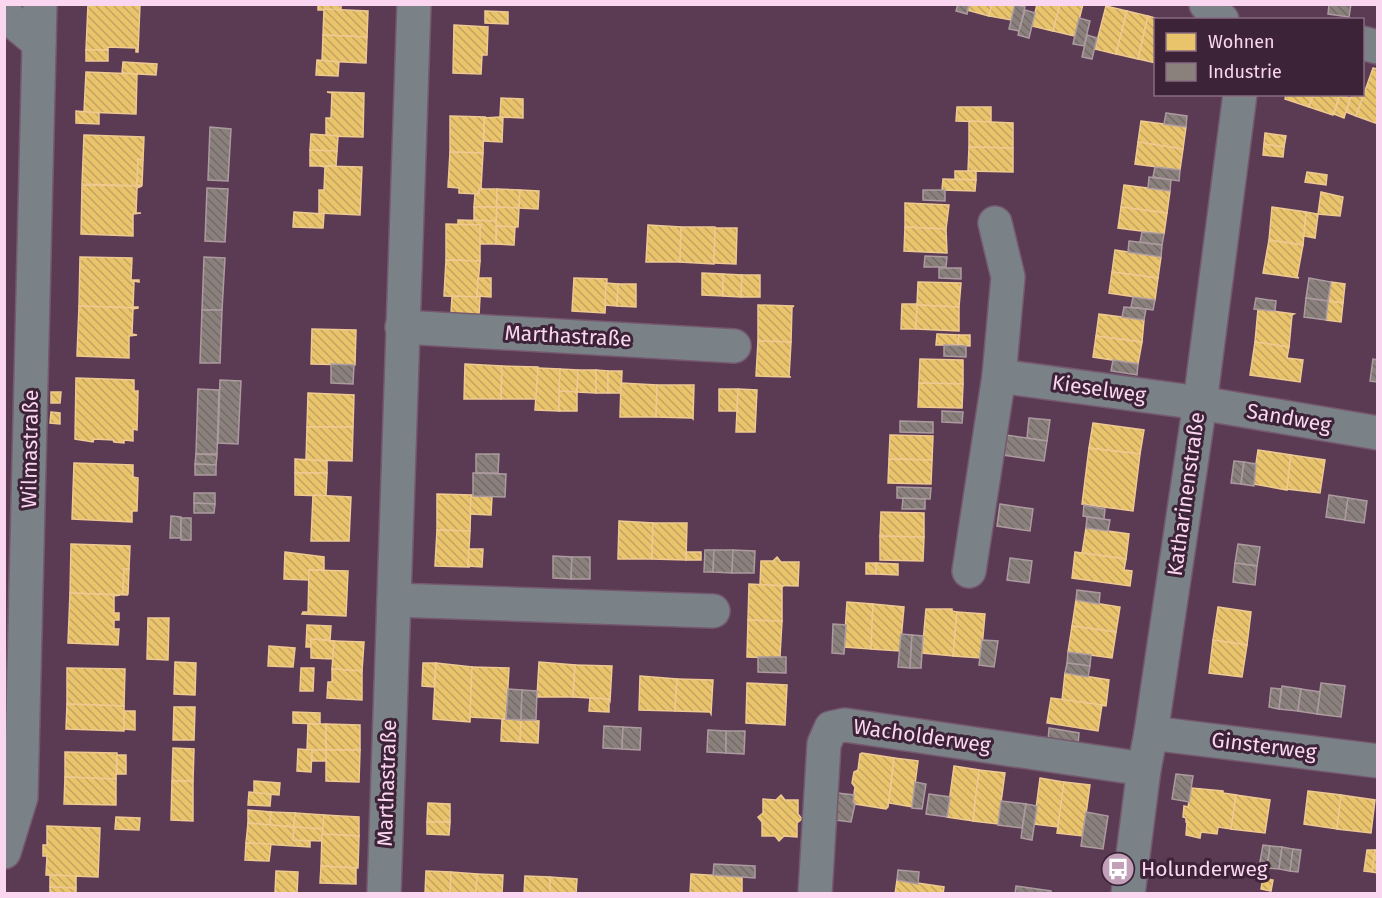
<svg xmlns="http://www.w3.org/2000/svg" width="1382" height="898" viewBox="0 0 1382 898" font-family="'Fira Sans',sans-serif">
<style>
.homes{fill:url(#homes-back-hatch);stroke:#eec992;stroke-width:1.5}
.industry{fill:url(#industry-back-hatch);stroke:#ac9a9f;stroke-width:1.5}
.lines{fill:none;stroke-linecap:round;stroke-linejoin:round}
.minor-casing{stroke:#75596e;stroke-width:36}
.minor{stroke:#7a8288;stroke-width:33}
.labels{text-anchor:middle;dominant-baseline:central;stroke-width:6;stroke-linejoin:round;paint-order:stroke}
.street-label{font-size:21px;fill:#fad6f0;stroke:#3d2337}
.poi-label{font-size:21px;fill:#fad6f0;stroke:#3d2337;text-anchor:start}
</style>
<defs>
<pattern id="homes-back-hatch" width="6" height="6" patternUnits="userSpaceOnUse" patternTransform="scale(1.5)"><rect width="6" height="6" fill="#e9c46a"/><path d="M-1 5l2 2M0 0l6 6M5-1l2 2" fill="none" stroke="#c2a362"/></pattern>
<pattern id="industry-back-hatch" width="6" height="6" patternUnits="userSpaceOnUse" patternTransform="scale(1.5)"><rect width="6" height="6" fill="#8a817c"/><path d="M-1 5l2 2M0 0l6 6M5-1l2 2" fill="none" stroke="#746a6a"/></pattern>
</defs>
<rect width="100%" height="100%" fill="#5b3b54"/>
<g class="homes">
<path d="M88,4h52l-2,48h-2v-4l-28,-1v3h-22z"/>
<rect x="318" y="4" width="23" height="6"/>
<path d="M969,4h23l-3,12 -22,-6z"/>
<path d="M992,4h23l-4,16 -22,-4z"/>
<path d="M1037,4h23l-7,27 -21,-5z"/>
<path d="M1060,4h23l-8,32 -22,-5z"/>
<path d="M1106,6l21,5 -11,43 -21,-5z"/>
<path d="M324,9l44,2 -1,26 -44,-2z"/>
<path d="M485,11l23,1v12l-23,-1z"/>
<path d="M1127,11l21,5 -10,43 -22,-5z"/>
<path d="M1148,16l14,4h-6v43l-18,-4z"/>
<path d="M454,25l34,2 -1,28h-5l-1,19 -28,-1z"/>
<path d="M323,35l44,2 -1,26 -44,-2z"/>
<rect x="86" y="50" width="22" height="11"/>
<path d="M317,60l22,2 -1,14 -22,-1z"/>
<path d="M123,62l34,2 -1,11 -34,-2z"/>
<path d="M1373,68l5,1v55l-22,-8z"/>
<path d="M86,72l51,2 -1,40 -52,-2z"/>
<path d="M327,92l37,1 -1,44 -37,-1v-18h5l1,-25z"/>
<path d="M1286,94h27l-4,13 -24,-8z"/>
<path d="M1314,94h26l-7,21 -24,-8z"/>
<path d="M1352,94l11,2 -7,20 -10,-4z"/>
<path d="M1340,95l10,3 -6,20 -10,-4z"/>
<path d="M501,98l22,1v19l-23,-1z"/>
<path d="M957,107h34v15l-35,-1z"/>
<path d="M76,111l23,2v11l-23,-1z"/>
<path d="M450,116l36,1 -2,1 -1,35 -33,-1z"/>
<path d="M500,117h3l-1,25 -18,-1v-23z"/>
<path d="M969,121l44,2v25l-44,-1z"/>
<path d="M1141,121l45,6 -3,22 -45,-7z"/>
<path d="M1265,133l21,3 -2,11 -20,-3z"/>
<path d="M311,134l27,2 -1,15 -27,-1z"/>
<path d="M84,135l60,2 -1,23 -5,-1 -1,26 5,1 -60,-2z"/>
<path d="M1138,142l45,7 -3,21 -45,-6z"/>
<path d="M1264,144l20,3 -1,10 -20,-2z"/>
<path d="M969,147l44,1v24l-45,-1z"/>
<path d="M310,150l27,1 -1,15h-26z"/>
<path d="M450,152l33,1 -2,35 2,1h-4v5l-20,-1v-5l-11,-1z"/>
<path d="M138,159l5,1 -1,25h-5z"/>
<path d="M320,166l42,1 -2,48 -41,-2v-23h5l1,-23z"/>
<path d="M955,171h21v9l-21,-1z"/>
<path d="M1307,172l20,3 -1,10 -21,-3z"/>
<path d="M943,179l33,1 -1,11 -33,-1z"/>
<path d="M82,185l60,1 -5,2 -1,25h5l-8,1v22l-52,-2z"/>
<path d="M1124,185l46,6 -3,22 -46,-6z"/>
<path d="M479,189h18v18h-23l1,-13h4z"/>
<path d="M497,189l23,1 -1,18 -22,-1z"/>
<path d="M520,190l19,1 -1,18 -19,-1z"/>
<path d="M1321,192l22,5 -3,19 -22,-2z"/>
<path d="M905,203l44,2 -3,24 -41,-2z"/>
<path d="M474,207h23l-1,14 -22,-1z"/>
<path d="M497,207l22,1 -1,19 -22,-1z"/>
<path d="M1121,207l46,6 -3,21 -46,-6z"/>
<path d="M1272,207l34,5 -3,33 -34,-5z"/>
<path d="M294,212l30,2 -1,14 -30,-1z"/>
<path d="M1306,212l12,2 -3,24 -11,-2z"/>
<path d="M458,220l38,1v23h-17l1,-18 2,-1h-24z"/>
<path d="M446,224l36,1 -2,1v35l-34,-1z"/>
<path d="M648,225l33,2 -1,35h-34z"/>
<path d="M497,226l18,1 -1,18 -18,-1z"/>
<path d="M681,227h34l-1,37 -34,-2z"/>
<path d="M905,227l41,2 1,24 -43,-2z"/>
<path d="M715,228h22l-1,36 -22,-1z"/>
<path d="M1269,240l34,5 -6,32 2,1 -36,-5z"/>
<path d="M1115,250l46,7 -3,21 -46,-6z"/>
<path d="M80,257l52,1 -1,22h8v2l-5,-1 -1,26h5v1l-59,-2z"/>
<path d="M446,260l34,1 -3,35 3,1 -36,-1z"/>
<path d="M1112,272l46,6 -3,22 -46,-7z"/>
<path d="M702,273l21,1v22l-21,-1z"/>
<path d="M723,274l19,1 -1,22 -18,-1z"/>
<path d="M742,275h18v22h-19z"/>
<path d="M478,278h13v19l-14,-1z"/>
<path d="M574,278l33,1 -2,34 -33,-2z"/>
<path d="M918,282l43,1 -2,24 -42,-2z"/>
<path d="M1331,282l14,2 -2,19 -15,-2z"/>
<path d="M606,283l12,1 -1,22 -12,-1z"/>
<path d="M618,284h18v23l-19,-1z"/>
<path d="M452,296l28,1 -1,18 -28,-1z"/>
<path d="M1328,301l15,2 -2,19 -15,-2z"/>
<path d="M902,304h15l-1,25h-15z"/>
<path d="M758,305l36,1 -2,1 -1,35 -33,-1z"/>
<path d="M917,305l42,2v24l-43,-2z"/>
<path d="M79,306l59,2 -5,1 -1,25 5,1 -8,1v22l-52,-2z"/>
<path d="M1258,309l36,5 -2,1 -3,32 -34,-5z"/>
<path d="M1099,314l45,6 -2,22 -46,-6z"/>
<path d="M312,329l44,1 -1,35 -44,-1z"/>
<path d="M937,334l22,1 -1,10h-22z"/>
<path d="M959,335h11v11l-12,-1z"/>
<path d="M1096,336l46,6 -4,22 -45,-7z"/>
<path d="M758,341l33,1 -2,35h2l-35,-1z"/>
<path d="M1255,342l34,5 -2,11 16,2 -3,22 -50,-7z"/>
<path d="M920,359l43,1v24l-44,-1z"/>
<path d="M465,364l37,2 -1,33h-37z"/>
<path d="M502,366l36,1 -1,34 -1,-2h-35z"/>
<path d="M538,368l22,1 -1,42 -24,-1z"/>
<path d="M560,369l18,1 -1,22 -18,-1z"/>
<path d="M578,370h18v23l-19,-1z"/>
<path d="M596,370l12,1v22h-12z"/>
<path d="M608,371h14l-1,22h-13z"/>
<path d="M76,378l58,2v11h4l-1,39 -4,-1v12l-9,-1v3l-10,-1 -1,-2 -19,-1 -1,3 -18,-3z"/>
<path d="M621,383l36,2 -1,32h-36z"/>
<path d="M919,383l44,1 -1,24 -44,-1z"/>
<path d="M657,385h37l-1,34 -1,-1 -36,-1z"/>
<path d="M719,389h19l-1,22h-18z"/>
<path d="M738,389l19,1 -2,42h-19z"/>
<path d="M559,391l18,1v19h-18z"/>
<path d="M51,392h10l-1,11h-9z"/>
<path d="M308,393l46,2 -1,32h-46z"/>
<path d="M51,412l9,1v11l-10,-1z"/>
<path d="M1093,423l51,7 -4,24 -51,-6z"/>
<path d="M307,427h46l-1,34 -46,-1z"/>
<path d="M890,435l43,1 -1,24 -43,-1z"/>
<path d="M1089,448l51,6 -7,57 -51,-7z"/>
<path d="M1258,450l33,5 -4,35 -34,-6z"/>
<path d="M1291,455l34,5 -5,33 -33,-4z"/>
<path d="M295,459l32,2v12h-32z"/>
<path d="M889,459l43,1 -1,24 -43,-1z"/>
<path d="M74,463l59,2v12l5,1 -1,33h-5v11l-60,-3z"/>
<path d="M295,473h32l-1,23 -31,-1z"/>
<path d="M437,494l36,1 -2,1 -1,35 -33,-1z"/>
<path d="M313,495l38,2 -2,44h-38z"/>
<path d="M471,496h21l-1,19 -21,-1z"/>
<path d="M881,512l43,1v24l-44,-1z"/>
<path d="M619,521l34,2 -1,36h-34z"/>
<path d="M653,523h34l-1,37 -34,-1z"/>
<path d="M1086,528l43,6 -3,25 -44,-6z"/>
<path d="M437,530l33,1 -2,35 2,1 -35,-1z"/>
<path d="M880,536l44,1 -1,24 -43,-1z"/>
<path d="M71,544l59,2 -1,23h-5l-1,25 5,1 -58,-2z"/>
<path d="M469,549h14l-1,18 -14,-1z"/>
<path d="M285,552l39,5v13h-15v10l-25,-1z"/>
<rect x="686" y="552" width="15" height="8"/>
<path d="M1075,552l51,7 -2,11 8,1 -2,15 -58,-8z"/>
<path d="M777,557l4,5h18l-1,24 -38,-1 1,-24h12z"/>
<rect x="866" y="563" width="10" height="11"/>
<path d="M876,563l22,1v11l-22,-1z"/>
<path d="M124,569h5l-1,25h-5z"/>
<path d="M309,570l39,1 -2,45 -44,-2 1,-2h5z"/>
<path d="M749,584l35,2h-2v35l-34,-1z"/>
<path d="M70,593l50,2 -6,1v17h5v7h-5v9h5l-1,16 -50,-2z"/>
<path d="M1076,600l44,7 -4,25 -44,-6z"/>
<path d="M847,602l26,2 -2,45 -27,-2z"/>
<path d="M873,604l31,3 -4,44 -29,-2z"/>
<path d="M1218,607l33,5 -4,33 -34,-5z"/>
<path d="M926,609h26v2l5,1 -4,44 -31,-3z"/>
<path d="M957,612l28,2 -4,44 -28,-2z"/>
<path d="M148,618h21l-1,42 -21,-1z"/>
<path d="M748,620l34,1 -2,35 2,2 -35,-1z"/>
<path d="M307,625l24,1 -1,14 -19,-1v8h-5z"/>
<path d="M1072,626l44,6 -4,26 -44,-6z"/>
<path d="M311,639l23,2 -1,18 -22,-1z"/>
<path d="M1213,640l34,5 -5,32 -33,-4z"/>
<path d="M334,641l30,1 -2,29 -30,-2z"/>
<path d="M269,646l26,2 -2,19 -25,-1z"/>
<path d="M175,662l21,1 -1,32 -21,-1z"/>
<path d="M539,662l36,3 -2,32h-36z"/>
<path d="M423,663h13l-2,24 -12,-1z"/>
<path d="M436,663l36,4 -2,55 -37,-3z"/>
<path d="M575,665l37,1 -2,35 -1,-2 -36,-2z"/>
<path d="M472,667l37,1 -3,51 -36,-2z"/>
<path d="M67,668l58,1 -1,37 -57,-2z"/>
<path d="M301,668h13l-1,23h-13z"/>
<path d="M332,669l30,2v29l-35,-2 1,-16h4z"/>
<path d="M1065,673l44,7 -3,26 -44,-6z"/>
<path d="M640,676l37,3 -2,32 -36,-1z"/>
<path d="M677,679l36,1 -2,34 -1,-2 -35,-1z"/>
<path d="M747,683l40,2 -2,40 -39,-2z"/>
<path d="M590,698l19,1v13l-20,-1z"/>
<path d="M1051,698l51,7 -4,26 -51,-8z"/>
<path d="M67,704l57,2v25l-58,-2z"/>
<path d="M174,707h21l-1,33h-21z"/>
<path d="M124,711h11v19l-11,-1z"/>
<path d="M293,712l27,1v11l-27,-1z"/>
<path d="M502,719l19,1 -1,22 -19,-1z"/>
<path d="M521,720l18,1 -1,22 -18,-1z"/>
<path d="M308,724h18v26h-19z"/>
<path d="M326,724l34,1v25h-34z"/>
<path d="M173,748l21,1 -1,32h-21z"/>
<path d="M298,749l14,1 -1,22 -14,-1z"/>
<rect x="312" y="750" width="14" height="11"/>
<path d="M326,750h34l-1,32 -33,-1z"/>
<path d="M65,752l52,1 -1,26 -51,-2z"/>
<path d="M862,753l32,5 -6,49 -2,2 -31,-5 -2,-2 2,-15 -3,-4 2,-11 4,-2 2,-16z"/>
<rect x="117" y="755" width="9" height="19"/>
<path d="M894,758l24,3 -6,46 -23,-4z"/>
<path d="M954,766l25,4 -6,51 -26,-4z"/>
<path d="M979,770l26,3 -7,51 -25,-3z"/>
<path d="M65,777l51,2v26l-52,-1z"/>
<path d="M1040,778l24,4 -6,45 -24,-3z"/>
<path d="M172,781h21v40l-22,-1z"/>
<path d="M254,781l26,2 -1,12 -25,-2z"/>
<path d="M1064,782l26,3 -7,51 -26,-3z"/>
<path d="M1191,788l32,3v2l13,2 -5,34 -13,-2 -1,7 -16,-2 -1,6 -14,-3 1,-13h-1v-4l-3,-1 1,-11 4,1z"/>
<path d="M1308,791l33,4 -4,34 -33,-5z"/>
<path d="M249,792l22,2 -1,12 -22,-1z"/>
<path d="M781,795l4,5h13v14l4,5 -5,4v14l-13,-1 -5,5 -4,-5h-13v-14l-4,-5 5,-4v-14l13,1z"/>
<path d="M1236,795l34,5 -5,33 -34,-4z"/>
<path d="M1341,795l34,5 -4,33 -34,-4z"/>
<path d="M428,803l22,1v18h-23z"/>
<path d="M248,810l23,2 -1,13 -22,-2z"/>
<path d="M271,812l24,1 -1,14 -24,-2z"/>
<path d="M295,813l29,2 -1,14 -29,-2z"/>
<path d="M324,815l35,2v19l-37,-2z"/>
<path d="M116,817l24,1 -1,12 -24,-1z"/>
<path d="M427,822h23l-1,13 -22,-1z"/>
<path d="M248,823l46,4 -1,13 17,1v6l-64,-4z"/>
<path d="M47,826l53,2 -2,49 -52,-2 1,-19h-4v-11h4z"/>
<path d="M294,827l29,2 -1,12 -29,-1z"/>
<path d="M322,834l37,2 -1,32 -37,-2z"/>
<path d="M246,843l25,1 -2,17 -24,-1z"/>
<path d="M1367,850h8l-3,22 -8,-1z"/>
<path d="M1375,850l3,1v22l-6,-1z"/>
<path d="M321,866l35,2v16l-36,-1z"/>
<path d="M276,871l22,1 -1,22 -22,-1z"/>
<path d="M426,871l25,1 -1,22h-25z"/>
<path d="M451,872l26,2 -1,20h-26z"/>
<path d="M477,874l26,1 -1,19h-26z"/>
<path d="M691,874l51,3v17h-52z"/>
<path d="M50,875l26,1v12l-26,-1z"/>
<path d="M525,876l25,1v17h-26z"/>
<path d="M550,877l27,2 -1,15h-26z"/>
<path d="M1263,878l10,2 -2,11 -10,-2z"/>
<path d="M897,880l47,7 -1,7h-48z"/>
<path d="M50,887l26,1v6h-26z"/>
</g>
<g class="industry">
<path d="M958,4h11l-2,10 -11,-3z"/>
<path d="M1015,4l10,3 -6,24 -10,-2z"/>
<path d="M1329,4h22l-2,13 -21,-3z"/>
<path d="M1025,10l10,3 -6,25 -11,-3z"/>
<path d="M1079,18l11,3 -6,25 -11,-2z"/>
<path d="M1087,35l10,3 -5,21 -10,-2z"/>
<path d="M1166,113l21,3 -1,11 -22,-3z"/>
<path d="M210,127l21,2 -3,52 -20,-1z"/>
<path d="M1155,167l25,3 -1,11 -26,-4z"/>
<path d="M1149,177l22,3 -1,11 -22,-3z"/>
<path d="M207,188l21,1 -3,53 -20,-1z"/>
<path d="M923,190h22v11l-22,-1z"/>
<path d="M1142,232l22,2 -2,11 -22,-3z"/>
<path d="M1129,241l33,4 -1,12 -33,-5z"/>
<path d="M925,256l22,1 -1,10h-22z"/>
<path d="M204,257l21,1 -3,52h-20z"/>
<path d="M939,268h22v11l-22,-1z"/>
<path d="M1309,278l22,4 -3,19 -22,-3z"/>
<path d="M1133,297l22,3 -2,10 -22,-3z"/>
<path d="M1256,298l20,3 -1,10 -21,-2z"/>
<path d="M1306,298l22,3 -2,19 -22,-3z"/>
<path d="M1124,307l22,2 -2,11 -22,-3z"/>
<path d="M202,310h20l-2,53h-20z"/>
<path d="M944,345l22,1v11l-22,-1z"/>
<path d="M1373,359l5,1 -1,22 -7,-1z"/>
<path d="M1113,360l25,4 -1,11 -26,-4z"/>
<path d="M331,364l23,1 -1,19 -22,-1z"/>
<path d="M220,380l21,1 -3,63 -20,-1z"/>
<path d="M198,389l21,1 -2,64h-21z"/>
<path d="M942,411l21,1 -1,11 -20,-1z"/>
<path d="M1029,418l21,2 -3,21 -20,-3z"/>
<path d="M900,421l33,1v11l-33,-1z"/>
<path d="M1006,435l41,6 -3,20 -41,-6z"/>
<path d="M196,454l21,1 -1,10 -21,-1z"/>
<path d="M476,454h23l-1,19h-22z"/>
<path d="M1234,461l10,1 -3,22 -10,-1z"/>
<path d="M1244,462l12,2 -2,22 -13,-2z"/>
<path d="M195,464l21,1v10h-21z"/>
<path d="M473,473l33,1 -1,23 -32,-1z"/>
<path d="M897,487l34,1 -1,11 -33,-1z"/>
<path d="M194,493h21v11l-21,-1z"/>
<path d="M1329,495l19,3 -3,22 -19,-3z"/>
<path d="M903,498l22,1v10h-23z"/>
<path d="M1348,498l19,3 -3,22 -19,-3z"/>
<path d="M194,503l21,1 -1,9h-20z"/>
<path d="M1000,504l33,5 -3,22 -33,-5z"/>
<path d="M1084,505l21,4 -1,10 -21,-3z"/>
<path d="M171,516l10,1v21h-11z"/>
<path d="M1087,517l23,3 -2,11 -22,-3z"/>
<rect x="181" y="518" width="10" height="22"/>
<path d="M1238,544l22,3 -3,19 -22,-3z"/>
<path d="M705,550h9l-1,22h-9z"/>
<path d="M714,550h19l-1,23 -19,-1z"/>
<path d="M733,550l22,1 -1,22h-22z"/>
<path d="M553,556l19,1 -1,22 -18,-1z"/>
<path d="M572,557h18v22h-19z"/>
<path d="M1010,558l22,3 -3,22 -22,-3z"/>
<path d="M1235,563l22,3 -2,19 -22,-3z"/>
<path d="M1077,590l23,3 -1,11 -23,-4z"/>
<path d="M833,624l13,1 -2,29 -12,-1z"/>
<path d="M901,634l11,1 -2,33 -12,-1z"/>
<path d="M912,635l11,1 -2,32h-11z"/>
<path d="M982,640l16,1 -4,26 -15,-2z"/>
<path d="M1068,652l23,3 -1,11 -23,-3z"/>
<path d="M758,657h28v16l-28,-1z"/>
<path d="M1067,663l23,3 -2,11 -23,-4z"/>
<path d="M1321,683l24,3 -4,31 -24,-3z"/>
<path d="M1282,686l19,3 -3,22 -19,-2z"/>
<path d="M1271,688l10,1 -2,20 -10,-2z"/>
<path d="M508,689l14,1 -1,30 -15,-1z"/>
<path d="M1301,689l19,3 -3,22 -19,-3z"/>
<path d="M522,690l15,1 -1,29h-15z"/>
<path d="M604,726l19,1 -1,22 -19,-1z"/>
<path d="M623,727l18,1 -1,22 -18,-1z"/>
<path d="M1049,728l30,5 -1,12 -30,-4z"/>
<path d="M708,730l18,1v22l-19,-1z"/>
<path d="M726,731h19l-1,23 -18,-1z"/>
<path d="M1176,774l17,2 -4,26 -17,-3z"/>
<path d="M915,782l11,2 -4,25 -10,-1z"/>
<path d="M829,792l25,3 -1,7 2,2 -4,18 -24,-3z"/>
<path d="M929,794l21,3 -3,20 -21,-3z"/>
<path d="M1001,801l25,3 -4,24 -24,-3z"/>
<path d="M1026,804l11,2 -5,34 -11,-2z"/>
<path d="M1086,812l22,4 -5,33 -22,-3z"/>
<path d="M1263,845l7,1 -3,22 -8,-1z"/>
<path d="M1270,846l12,1 -3,22 -12,-1z"/>
<path d="M1282,847l11,2 -3,22 -11,-2z"/>
<path d="M1293,849l8,1 -3,22 -8,-1z"/>
<path d="M714,864l41,2v12l-42,-3z"/>
<path d="M898,870l21,2 -1,12 -21,-4z"/>
<path d="M1016,886l35,5v3h-36z"/>
</g>
<g class="lines">
<defs>
<g id="minor">
<path d="M1206,4l16,16"/>
<path d="M4,14l35,29"/>
<path d="M1362,43l16,4"/>
<path d="M402,327l332,19"/>
<path d="M999,376l201,27 178,30"/>
<path d="M969,571l30,-195 9,-99 -13,-54"/>
<path d="M394,600l319,11"/>
<path d="M1151,733l227,28"/>
<path d="M4,852l17,-55 19,-793"/>
<path d="M384,894l30,-890"/>
<path d="M815,894l9,-150 7,-16 14,-3 299,44"/>
<path d="M1128,894l16,-125 7,-36 49,-330 40,-309"/>
</g>
</defs>
<use href="#minor" class="minor-casing"/>
<use href="#minor" class="minor"/>
</g>
<defs>
<symbol id="bus-disc" viewBox="-11 -11 22 22"><circle r="9.5" fill="#c2a0b9" stroke="#3d2337"/><path d="M-5-6H5V4H4V6H2V4H-2V6H-4V4H-5ZM-3.5-4V0h7V-4ZM-3.5 1.2v1.5H-2V1.2ZM2 1.2v1.5H3.5V1.2Z" fill="#fff"/></symbol>
</defs>
<g fill-rule="evenodd">
<use href="#bus-disc" x="1099" y="850" width="38" height="38"/>
</g>
<g class="labels">
<g class="street-label">
<text transform="translate(568 336) rotate(3)">Marthastraße</text>
<text transform="translate(1099 389) rotate(8)">Kieselweg</text>
<text transform="translate(1289 418) rotate(10)">Sandweg</text>
<text transform="translate(30 449) rotate(-89)">Wilmastraße</text>
<text transform="translate(1186 494) rotate(-82)">Katharinenstraße</text>
<text transform="translate(922 736) rotate(8)">Wacholderweg</text>
<text transform="translate(1264 746) rotate(7)">Ginsterweg</text>
<text transform="translate(387 783) rotate(-88)">Marthastraße</text>
</g>
<g class="poi-label">
<text x="1141" y="869">Holunderweg</text>
</g>
</g>
<rect width="1382" height="898" fill="none" stroke="#fad6f0" stroke-width="12"/>
<rect x="1154" y="18" width="210" height="78" fill="#3d2337" stroke="#896b81" stroke-width="1.5"/>
<rect x="1166" y="33" width="30" height="18" fill="#e9c46a" stroke="#896b81" stroke-width="1.5"/>
<text x="1208" y="48" font-size="18" fill="#fad6f0">Wohnen</text>
<rect x="1166" y="63" width="30" height="18" fill="#8a817c" stroke="#896b81" stroke-width="1.5"/>
<text x="1208" y="78" font-size="18" fill="#fad6f0">Industrie</text>
</svg>
